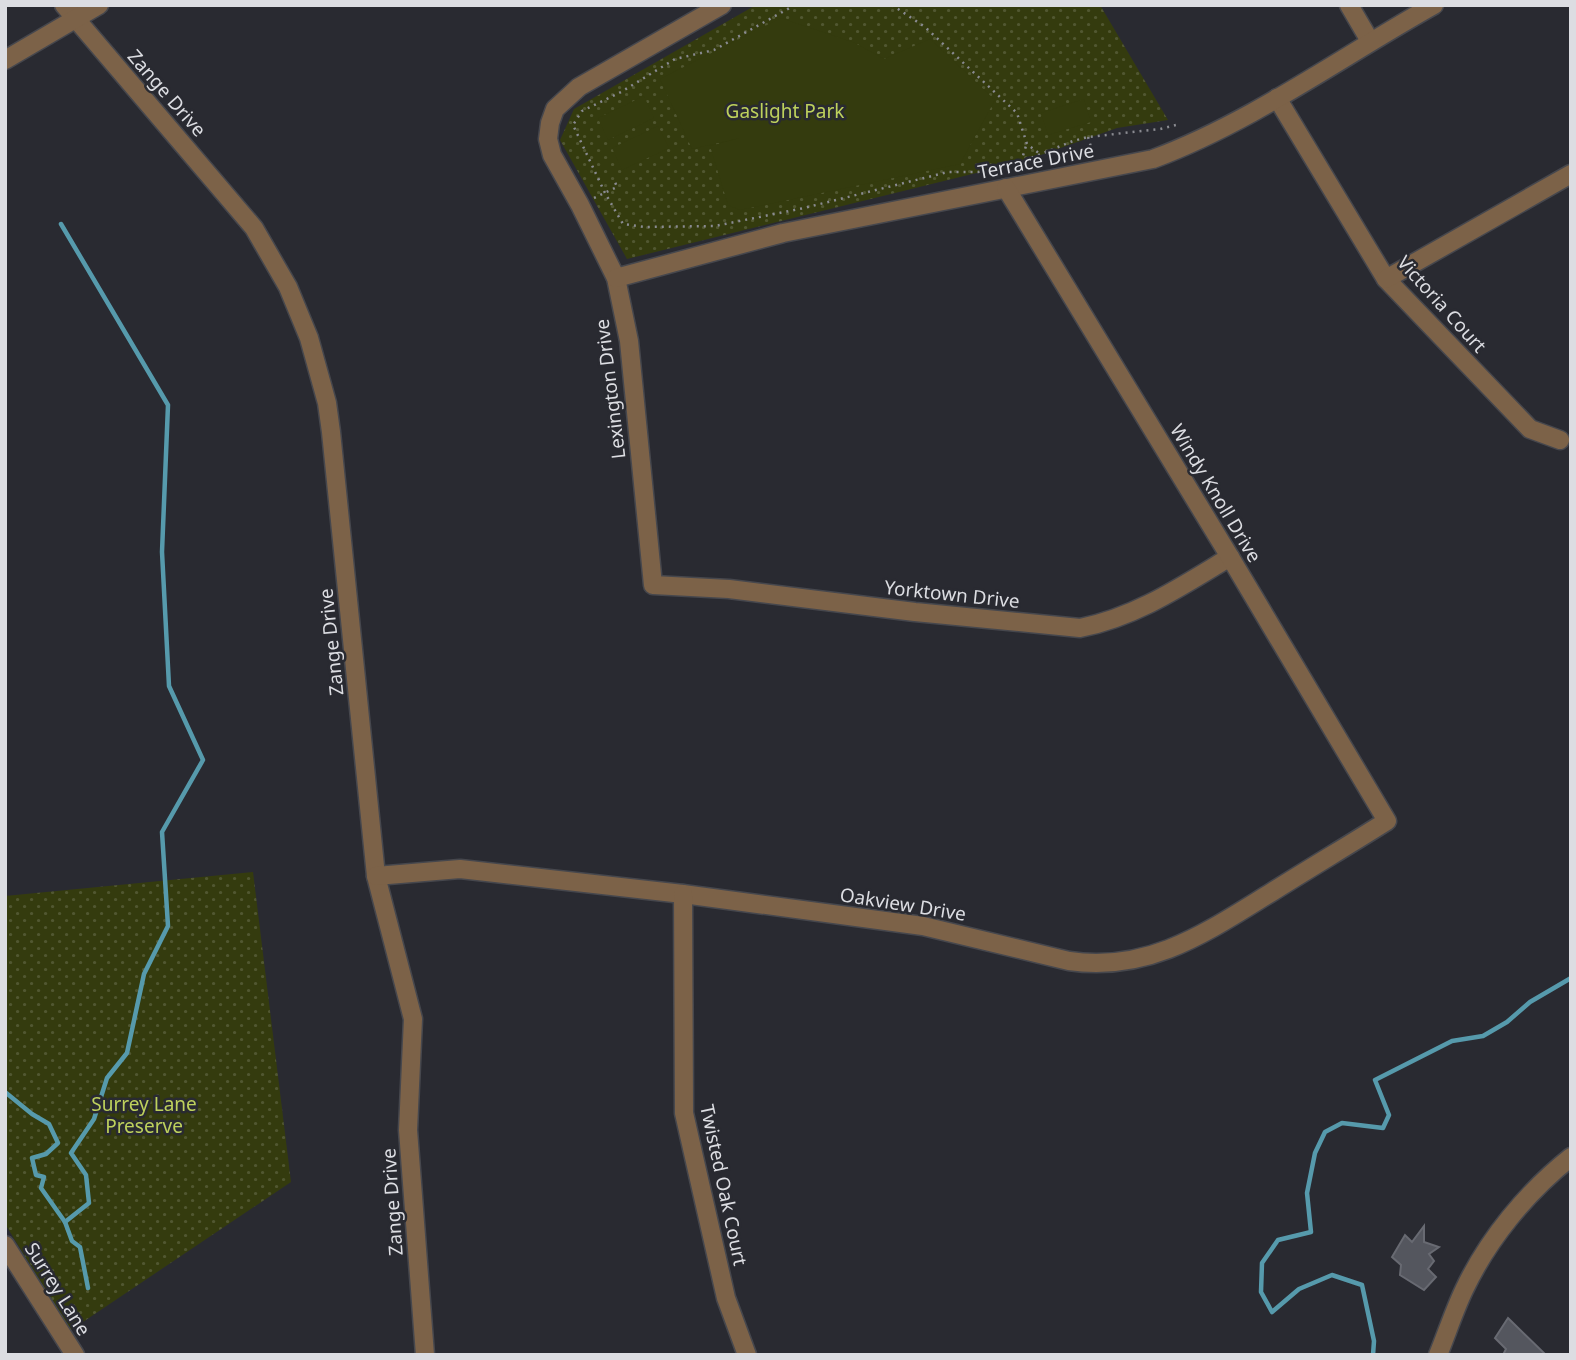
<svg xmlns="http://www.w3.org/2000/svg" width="1576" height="1360" viewBox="0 0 1576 1360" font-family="'Noto Sans',sans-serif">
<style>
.grass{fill:url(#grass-dots)}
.garden{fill:#343b0e}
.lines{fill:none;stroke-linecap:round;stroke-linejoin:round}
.stream{stroke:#569aac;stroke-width:4.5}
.building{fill:#54565e;stroke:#686a72;stroke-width:2}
.minor-casing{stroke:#46474d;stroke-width:21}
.path{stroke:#8a8b91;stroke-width:2.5;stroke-dasharray:2 5;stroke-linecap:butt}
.minor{stroke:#7c6248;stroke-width:18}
.labels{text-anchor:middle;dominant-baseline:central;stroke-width:5;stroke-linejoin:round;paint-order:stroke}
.street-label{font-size:19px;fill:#dcdde2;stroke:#292a31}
.park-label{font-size:19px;fill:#bed15c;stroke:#292a31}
</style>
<defs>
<pattern id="grass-dots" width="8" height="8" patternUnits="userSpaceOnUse" patternTransform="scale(1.75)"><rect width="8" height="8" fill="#343b0e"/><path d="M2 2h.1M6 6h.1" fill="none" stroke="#515731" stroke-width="1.8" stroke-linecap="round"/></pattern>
</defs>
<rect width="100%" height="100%" fill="#292a31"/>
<g class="grass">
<path d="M756,5h344l68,115 -51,8 -96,34 -394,97 -67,-119 14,-31z"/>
<path d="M253,872l38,310 -220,148 -66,-106v-328z"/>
</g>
<g class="garden">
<path d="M781,18l74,25 29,16 46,-20 65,61 -35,64 -220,46 -12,-5 -18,-59 30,-8 -48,11 -32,-70z"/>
<path d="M644,96l10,22 -46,22 -10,-22z"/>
<path d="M1084,99l7,23 -43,13 -7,-22z"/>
<path d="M658,126l11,22 -47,22 -10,-22z"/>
</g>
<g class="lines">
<g class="stream">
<path d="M61,224l107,181 -6,147 7,134 34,74 -41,72 6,94 -24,48 -17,79 -20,25 -13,41 -23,34 15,22 3,28 -24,19"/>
<path d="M5,1092l27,22 17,10 9,19 -12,11 -14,4 4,17 8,2 -3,11 24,34 7,19 8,6 8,41"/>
<path d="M1373,1355l1,-14 -12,-56 -30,-10 -33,14 -27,23 -11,-20 1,-29 16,-23 33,-8 -4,-39 8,-40 10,-21 17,-9 41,5 6,-13 -14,-35 77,-39 31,-5 24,-14 23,-20 41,-24"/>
</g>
</g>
<g class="building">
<path d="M1424,1226v16l15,5 -10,7 5,7 -6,8 8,8 -12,13 -24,-15 1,-10 -9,-8 13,-22 7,7z"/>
<path d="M1508,1318l38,37h-43l3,-6 -11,-11z"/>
</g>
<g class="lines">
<defs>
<g id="minor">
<path d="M64,5l190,223 34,59 21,51 18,65 4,29 45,444 37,143 -5,111 17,225"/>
<path d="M722,5l-143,82 -24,22 -5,14 -2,16 4,16 28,50 36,73 13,63 24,244 76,4 186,23 165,16c56,-11 102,-42 150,-71"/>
<path d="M1349,5l21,36"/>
<path d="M5,60l94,-55"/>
<path d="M1277,98l109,181 144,150 30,11"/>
<path d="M616,278l167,-45 370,-74c99,-37 188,-102 281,-154"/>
<path d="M1386,279l185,-105"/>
<path d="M376,876l84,-7 223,25 240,32 146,35c80,12 138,-29 203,-69 38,-24 77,-47 115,-71l-157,-264 -224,-369"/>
<path d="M683,894l1,219 42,185 21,57"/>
<path d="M5,1245l70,110"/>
<path d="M1438,1355c9,-22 16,-44 26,-65 24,-51 63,-98 107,-133"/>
</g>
</defs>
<use href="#minor" class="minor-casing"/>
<g class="path">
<path d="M795,5l-81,45 -39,9 -54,33 -39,19 -9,14 32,68 18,31 21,3 71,-1 89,-18 144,-36h30l43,-10 52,-21 15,-4 72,-8 20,-5"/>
<path d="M892,5l33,22 92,86 10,31 13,10"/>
<path d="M1088,137l5,17"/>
<path d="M1021,162l5,-16"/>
<path d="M594,198l23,-11 -2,-5"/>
</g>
<use href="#minor" class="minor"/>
</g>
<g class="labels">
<g class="street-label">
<text transform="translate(167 93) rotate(49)">Zange Drive</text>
<text transform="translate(1036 161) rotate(-11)">Terrace Drive</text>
<text transform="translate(1442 304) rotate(48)">Victoria Court</text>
<text transform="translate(610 389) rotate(-97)">Lexington Drive</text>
<text transform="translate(1216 493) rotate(59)">Windy Knoll Drive</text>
<text transform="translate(952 594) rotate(6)">Yorktown Drive</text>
<text transform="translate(331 642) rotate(-96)">Zange Drive</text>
<text transform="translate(903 904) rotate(9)">Oakview Drive</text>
<text transform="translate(724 1185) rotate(78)">Twisted Oak Court</text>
<text transform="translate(392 1202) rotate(-94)">Zange Drive</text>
<text transform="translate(58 1289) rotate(58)">Surrey Lane</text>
</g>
<g class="park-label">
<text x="785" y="111">Gaslight Park</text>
<text x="144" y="1104">Surrey Lane<tspan x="144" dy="22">Preserve</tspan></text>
</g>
</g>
<rect width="1576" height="1360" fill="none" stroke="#dcdde2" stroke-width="14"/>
</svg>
